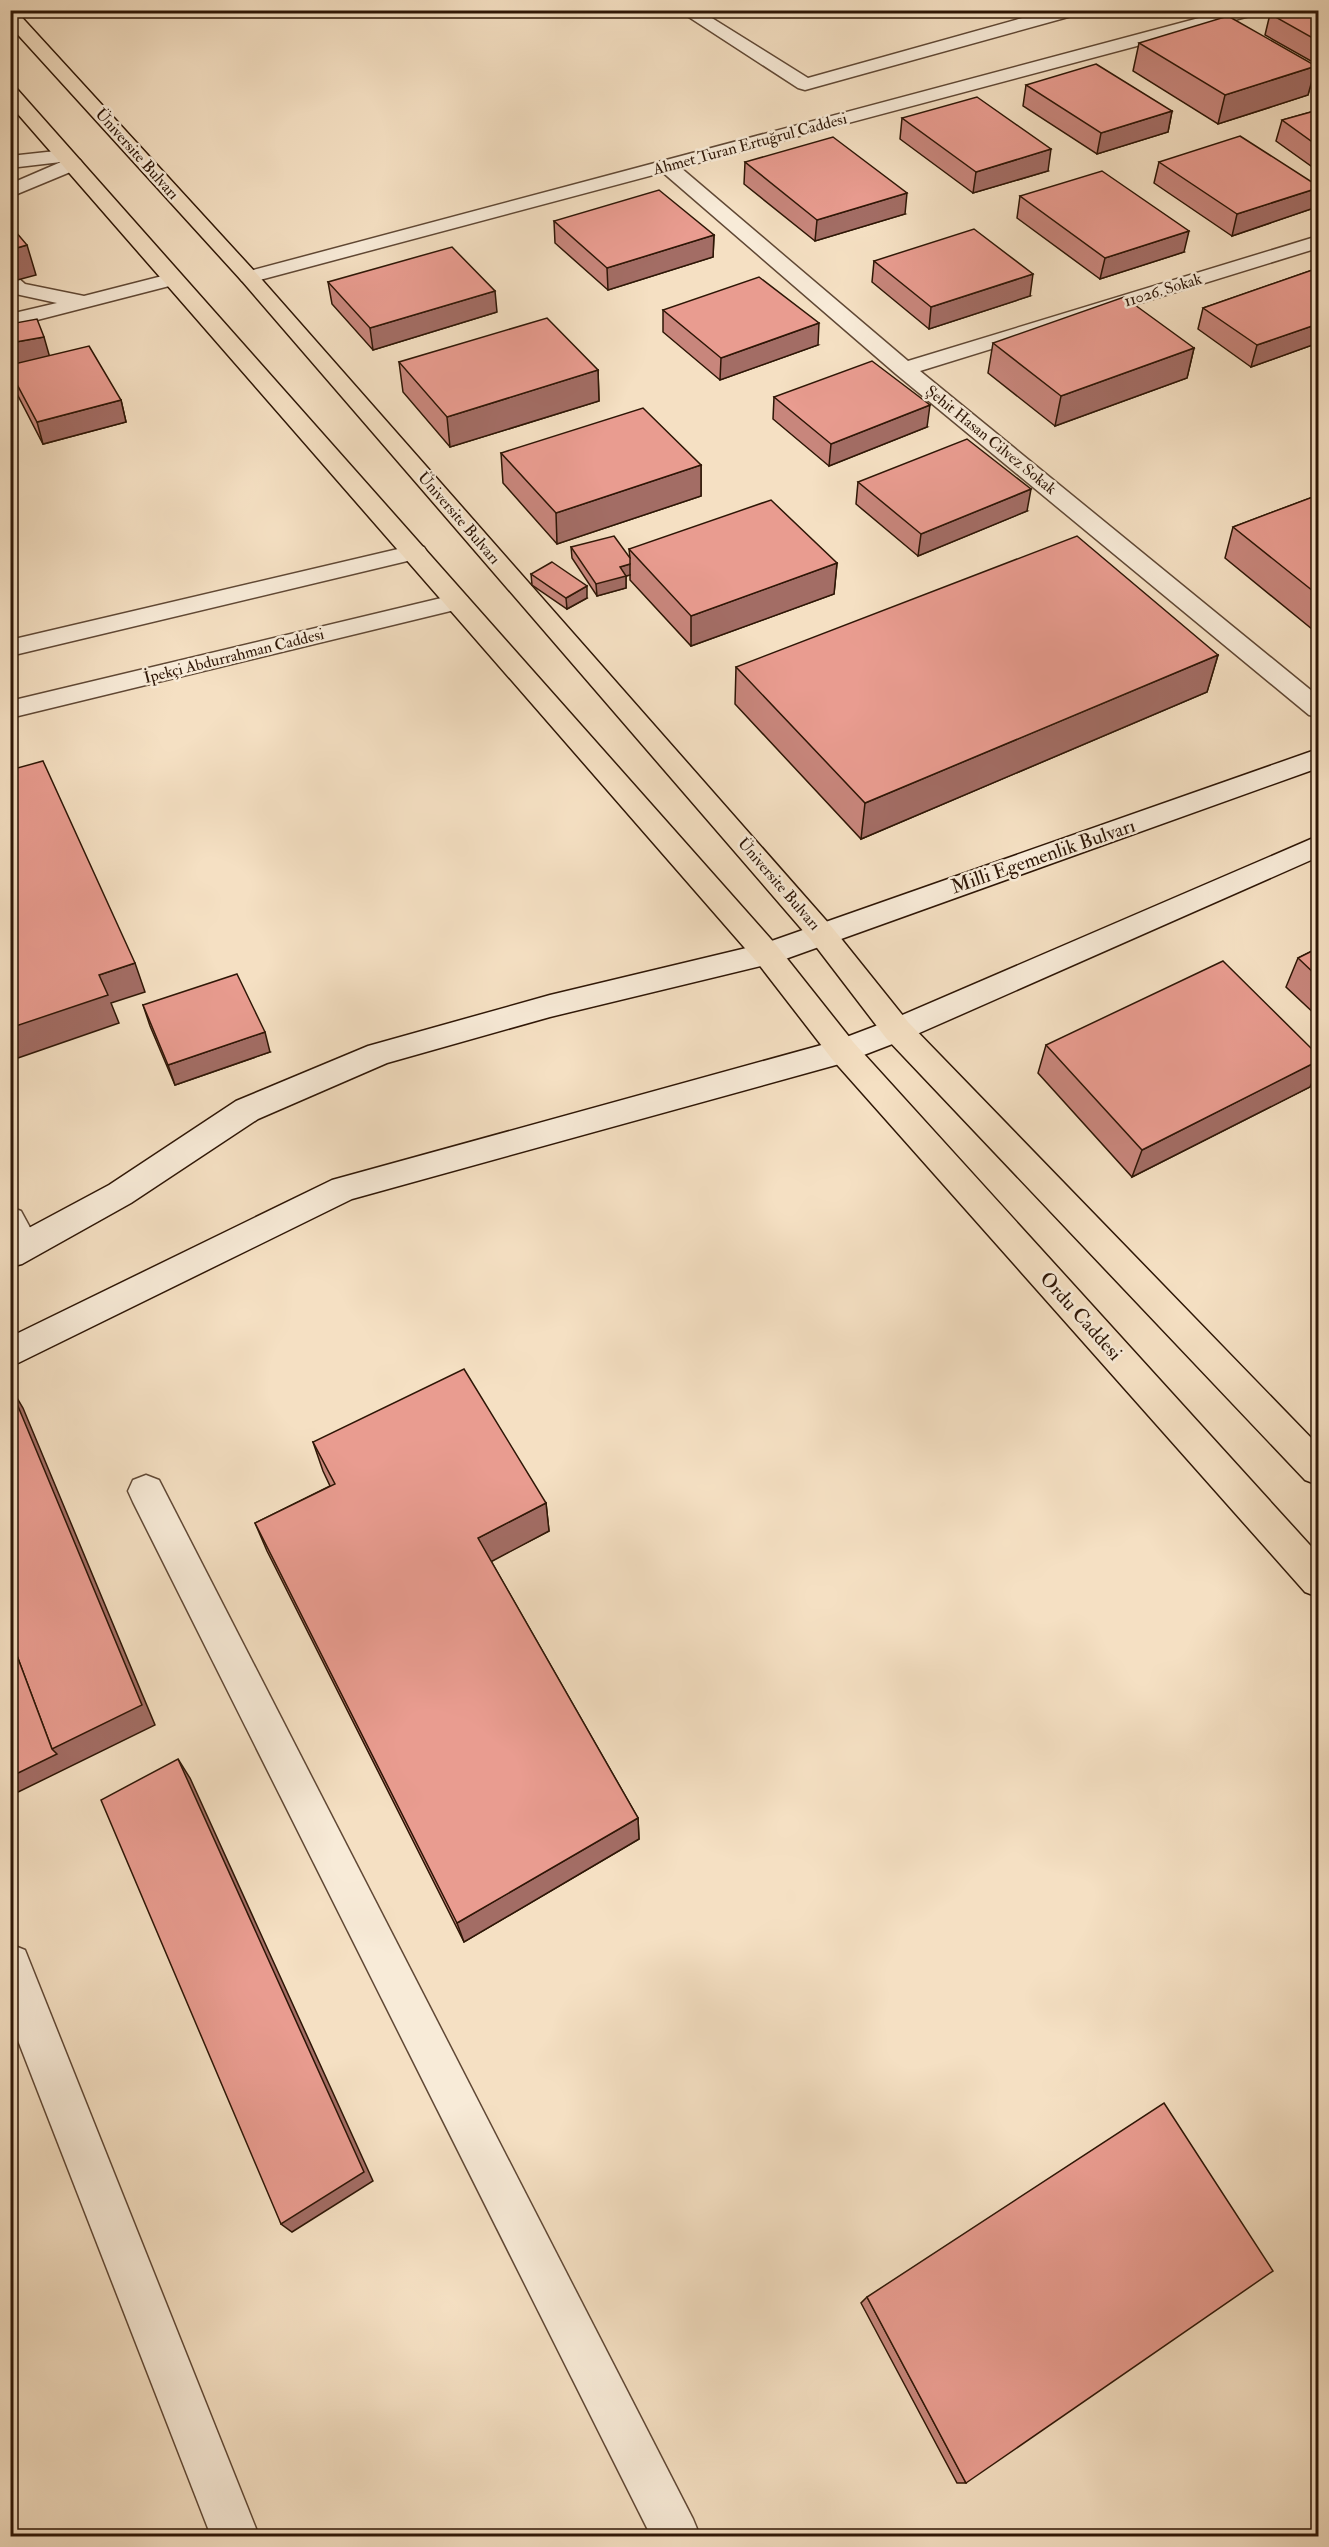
<svg xmlns="http://www.w3.org/2000/svg" width="1329" height="2547" viewBox="0 0 1329 2547" font-family="'IM FELL Double Pica',serif">
<style>
.lines{fill:none;stroke-linecap:round;stroke-linejoin:round}
.service-casing{stroke:#604835;stroke-width:3}
.minor-casing{stroke:#604835;stroke-width:3}
.tertiary-casing{stroke:#604835;stroke-width:3}
.secondary-casing{stroke:#2e1606;stroke-width:3}
.primary-casing{stroke:#2e1606;stroke-width:3}
.service{fill:#f8ebd8;fill-rule:evenodd}
.minor{fill:#f8ebd8;fill-rule:evenodd}
.tertiary{fill:#f8ebd8;fill-rule:evenodd}
.secondary{fill:#f8ebd8;fill-rule:evenodd}
.primary{fill:#f5e0c3;fill-rule:evenodd}
.wall{fill:#c8867c;stroke:#2e1606;stroke-width:1.5}
.shaded-wall{fill:#a36d65;stroke:#2e1606;stroke-width:1.5}
.building{fill:#e99c90;stroke:#2e1606;stroke-width:1.5}
.labels{text-anchor:middle;dominant-baseline:central;stroke-width:5;stroke-linejoin:round;paint-order:stroke}
.far-street-label{font-size:16px;fill:#2e1606;stroke:#f8ebd8}
.street-label{font-size:20px;fill:#2e1606;stroke:#f8ebd8}
</style>
<rect width="100%" height="100%" fill="#f5e0c3"/>
<filter id="stains"><feTurbulence type="fractalNoise" baseFrequency=".00333" numOctaves="4"/><feColorMatrix values="0 0 0 0 .2 0 0 0 0 .09 0 0 0 0 .02 0 0 0 .5 -.17"/></filter>
<radialGradient id="worn" r=".72"><stop offset=".6" stop-color="#630" stop-opacity="0"/><stop offset="1" stop-color="#630" stop-opacity=".3"/></radialGradient>
<g class="lines">
<defs>
<g id="service">
<path d="M678,10h21l109,68 243,-68h30l-2,4 -274,76 -7,-2z"/>
<path d="M65,150l7,2 3,4 -2,2 7,2 3,4 -3,4 -70,29v-13l51,-22 -51,6v-12z"/>
<path d="M174,273l7,2 3,4 -3,4 -171,44v-13l47,-11 -46,-10 -1,-17 8,2 7,6 59,12z"/>
<path d="M415,545l9,2 3,5 -3,5 -414,99v-16z"/>
<path d="M10,1207l11,4 19,35 -4,9 -12,4 -12,-4 -2,-3z"/>
<path d="M146,1475l13,5 534,1039 7,17h-49l-518,-1034 -5,-11 5,-11z"/>
<path d="M10,1944l15,6 234,586h-48l-201,-516z"/>
</g>
<path id="minor" d="M667,160l7,2 234,199 410,-125v12l-398,123 398,325v21l-9,-2 -413,-341 -236,-204 -3,-4 3,-4z"/>
<g id="tertiary">
<path d="M1229,10h30l-2,4 -1001,267 -7,2 -7,-2 -3,-4 3,-4z"/>
<path d="M458,594l9,3 3,5 -3,5 -457,111v-17z"/>
</g>
<g id="secondary">
<path d="M1318,749v19l-541,194 -227,55 -163,46 -129,56 -127,84 -109,61 -12,3v-29l99,-53 127,-84 132,-55 182,-51 213,-51z"/>
<path d="M1318,836v21l-410,181 -65,25 -491,136 -342,168v-30l322,-157 504,-139 50,-19z"/>
</g>
<g id="primary">
<path d="M10,10l6,1 240,262 575,653 77,96 410,423v40l-13,-5 -419,-442 -75,-98 -569,-659 -232,-255z"/>
<path d="M10,88l7,1 760,857 77,97 464,511v43l-13,-5 -473,-533 -75,-97 -747,-857z"/>
</g>
</defs>
<use href="#service" class="service-casing"/>
<use href="#minor" class="minor-casing"/>
<use href="#tertiary" class="tertiary-casing"/>
<use href="#secondary" class="secondary-casing"/>
<use href="#primary" class="primary-casing"/>
<use href="#service" class="service"/>
<use href="#minor" class="minor"/>
<use href="#tertiary" class="tertiary"/>
<use href="#secondary" class="secondary"/>
<use href="#primary" class="primary"/>
</g>
<g class="wall">
<path d="M1119,10h25l-15,6z"/>
<path d="M1318,10v55l-53,-30 5,-21z"/>
<path d="M1139,43l177,23 -8,29 -90,29 -85,-53z"/>
<path d="M1026,85l146,26 -4,21 -71,22 -74,-48z"/>
<path d="M1318,110v61l-42,-30 6,-21z"/>
<path d="M902,118l146,53 -75,22 -73,-54z"/>
<path d="M745,162l160,52 -90,27 -71,-57z"/>
<path d="M1159,162l155,46 -82,28 -78,-53z"/>
<path d="M1020,196l164,56 -84,27 -83,-61z"/>
<path d="M554,221l160,14 -1,22 -105,33 -53,-47z"/>
<path d="M874,261l156,35 -101,33 -57,-47z"/>
<path d="M1318,268v75l-67,24 -53,-38 5,-21z"/>
<path d="M328,282l169,30 -124,38 -41,-46z"/>
<path d="M663,310l155,35 -98,35 -57,-48z"/>
<path d="M10,324l39,32 72,44 5,22 -83,22 -29,-56 -4,-13z"/>
<path d="M993,343l201,5 -7,30 -132,48 -67,-53z"/>
<path d="M399,362l199,8 1,31 -149,46 -47,-55z"/>
<path d="M774,397l153,30 -98,39 -56,-47z"/>
<path d="M501,453l200,12v31l-144,48 -54,-61z"/>
<path d="M858,482l169,29 -109,45 -62,-52z"/>
<path d="M1318,495v139l-93,-76 8,-31z"/>
<path d="M571,547l59,11 -1,-9 208,14 -3,31 -143,52 -61,-66v-5l-4,1v12l-29,8 -25,-38z"/>
<path d="M531,574l56,24 -20,11 -35,-24z"/>
<path d="M1218,655l-11,37 -346,147 -126,-135 1,-37z"/>
<path d="M1318,948v69l-32,-30 12,-29z"/>
<path d="M143,1005l127,47 -95,33 -25,-59z"/>
<path d="M1046,1045l264,42 -178,90 -94,-104z"/>
<path d="M313,1442l233,61 3,28 -58,30 147,257 1,21 -175,103 -197,-391 -12,-28 75,-37 -7,-15z"/>
<path d="M867,2297l99,186h-9l-96,-180z"/>
</g>
<g class="shaded-wall">
<path d="M1130,10h14l-15,6z"/>
<path d="M1316,66l-8,29 -90,29 7,-29z"/>
<path d="M1172,111l-4,21 -71,22 4,-21z"/>
<path d="M1051,149l-3,22 -75,22 3,-21z"/>
<path d="M1318,188v6l-4,14 -82,28 5,-22z"/>
<path d="M907,193l-2,21 -90,27 2,-21z"/>
<path d="M1189,231l-5,21 -84,27 5,-21z"/>
<path d="M714,235l-1,22 -105,33 -1,-22z"/>
<path d="M27,245l9,30 -26,7v-32z"/>
<path d="M1033,274l-3,22 -101,33 2,-22z"/>
<path d="M495,291l2,21 -124,38 -3,-22z"/>
<path d="M819,323l-1,22 -98,35 1,-22z"/>
<path d="M1318,324v19l-67,24 6,-22z"/>
<path d="M44,337l6,21 -40,8v-23z"/>
<path d="M1194,348l-7,30 -132,48 6,-30z"/>
<path d="M598,370l1,31 -149,46 -3,-30z"/>
<path d="M121,400l5,22 -83,22 -6,-22z"/>
<path d="M930,405l-3,22 -98,39 2,-22z"/>
<path d="M701,465v31l-144,48 -1,-31z"/>
<path d="M1031,489l-4,22 -109,45 3,-22z"/>
<path d="M837,563l-3,31 -143,52v-30z"/>
<path d="M630,564v11l-4,1v12l-29,8 -1,-12 24,-17z"/>
<path d="M587,586v12l-20,11 -1,-11z"/>
<path d="M1218,655l-11,37 -346,147 4,-36z"/>
<path d="M135,963l10,29 -34,11 8,20 -104,36 -5,-10v-21l89,-53z"/>
<path d="M265,1032l5,20 -95,33 -7,-20z"/>
<path d="M1318,1061v7l-8,19 -178,90 10,-27z"/>
<path d="M10,1386l13,22 132,317 -145,71v-19l42,-28z"/>
<path d="M546,1503l3,28 -66,35 -5,-28z"/>
<path d="M178,1759l12,19 183,403 -81,51 -11,-8z"/>
<path d="M638,1818l1,21 -175,103 -7,-19z"/>
</g>
<g class="building">
<path d="M1282,10h36v31l-48,-27z"/>
<path d="M1228,16l88,50 -91,29 -86,-52z"/>
<path d="M1096,64l76,47 -71,22 -75,-48z"/>
<path d="M977,97l74,52 -75,23 -74,-54z"/>
<path d="M1318,110v36l-36,-26z"/>
<path d="M1240,136l78,50v2l-81,26 -78,-52z"/>
<path d="M833,137l74,56 -90,27 -72,-58z"/>
<path d="M1102,171l87,60 -84,27 -85,-62z"/>
<path d="M659,190l55,45 -107,33 -53,-47z"/>
<path d="M10,225l17,20 -17,5z"/>
<path d="M974,229l59,45 -102,33 -57,-46z"/>
<path d="M452,247l43,44 -125,37 -42,-46z"/>
<path d="M1318,268v56l-61,21 -54,-37z"/>
<path d="M759,277l60,46 -98,35 -58,-48z"/>
<path d="M1124,297l70,51 -133,48 -68,-53z"/>
<path d="M547,318l51,52 -151,47 -48,-55z"/>
<path d="M37,319l7,18 -34,6v-19z"/>
<path d="M89,346l32,54 -84,22 -27,-51v-6z"/>
<path d="M872,361l58,44 -99,39 -57,-47z"/>
<path d="M643,408l58,57 -145,48 -55,-60z"/>
<path d="M967,439l64,50 -110,45 -63,-52z"/>
<path d="M1318,495v100l-85,-68z"/>
<path d="M771,500l66,63 -146,53 -62,-67z"/>
<path d="M614,536l16,22v6l-10,3 6,9 -30,8 -25,-37z"/>
<path d="M1077,536l141,119 -353,148 -129,-136z"/>
<path d="M552,562l35,24 -21,12 -35,-24z"/>
<path d="M43,761l92,202 -36,12 9,20 -98,33v-258z"/>
<path d="M1318,948v29l-20,-19z"/>
<path d="M1223,961l95,94v6l-176,89 -96,-105z"/>
<path d="M237,974l28,58 -97,33 -25,-60z"/>
<path d="M464,1369l82,134 -68,35 160,280 -181,105 -202,-400 80,-39 -22,-42z"/>
<path d="M10,1387l132,318 -90,44 -42,-112z"/>
<path d="M10,1637l42,112 5,5 -47,23z"/>
<path d="M178,1759l186,413 -83,52 -180,-424z"/>
<path d="M1164,2103l109,168 -307,212 -99,-186z"/>
</g>
<g class="labels">
<g class="far-street-label">
<text transform="translate(750 144) rotate(-15)">Ahmet Turan Ertuğrul Caddesi</text>
<text transform="translate(137 154) rotate(48)">Üniversite Bulvarı</text>
<text transform="translate(1163 290) rotate(-17)">11026. Sokak</text>
<text transform="translate(991 440) rotate(39)">Şehit Hasan Cilvez Sokak</text>
<text transform="translate(459 518) rotate(49)">Üniversite Bulvarı</text>
<text transform="translate(234 656) rotate(-14)">İpekçi Abdurrahman Caddesi</text>
<text transform="translate(779 884) rotate(49)">Üniversite Bulvarı</text>
</g>
<g class="street-label">
<text transform="translate(1043 856) rotate(-19)">Milli Egemenlik Bulvarı</text>
<text transform="translate(1081 1316) rotate(48)">Ordu Caddesi</text>
</g>
</g>
<rect width="1329" height="2547" fill="none" stroke="#f5e0c3" stroke-width="36"/>
<rect x="12" y="12" width="1305" height="2523" fill="none" stroke="#2e1606" stroke-width="3"/>
<rect x="18" y="18" width="1293" height="2511" fill="none" stroke="#2e1606" stroke-width="1.5"/>
<rect width="100%" height="100%" filter="url(#stains)"/>
<rect width="100%" height="100%" fill="url(#worn)"/>
</svg>
